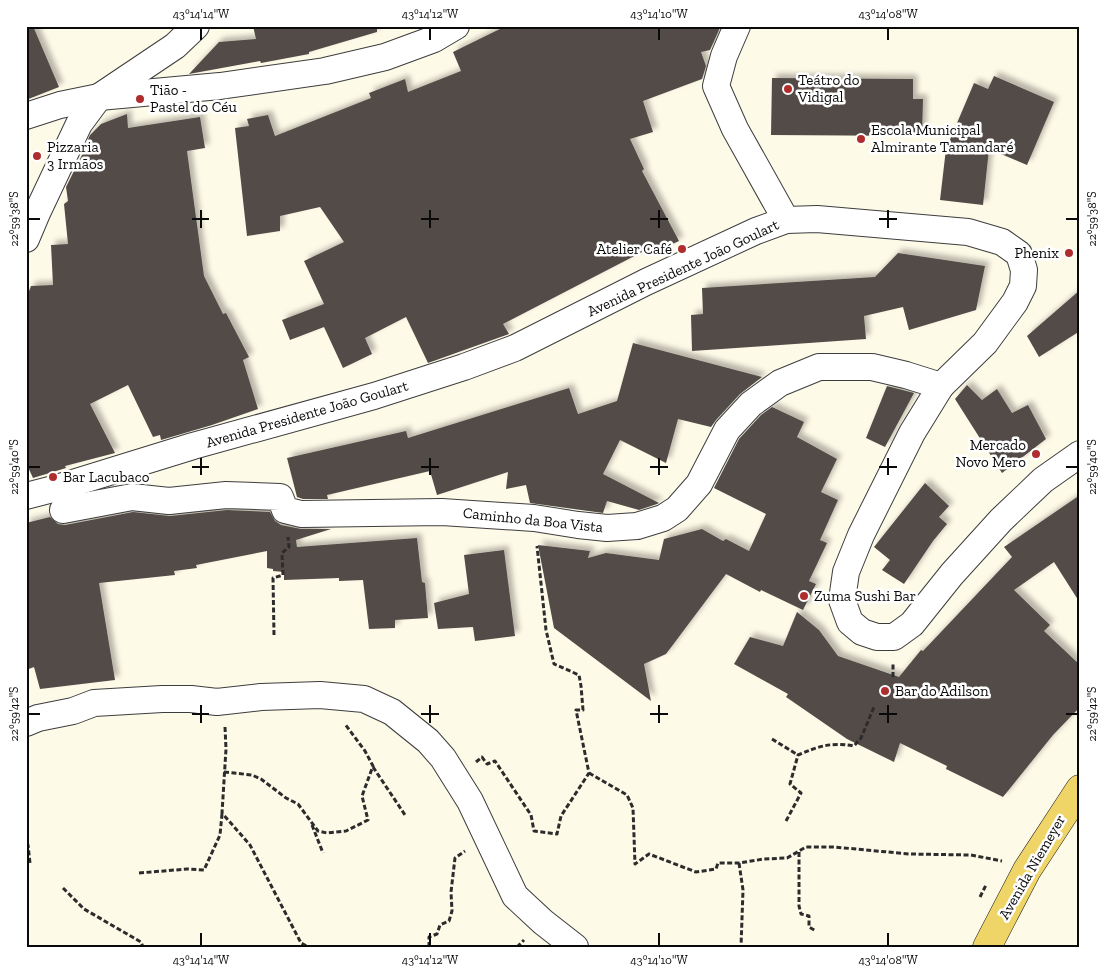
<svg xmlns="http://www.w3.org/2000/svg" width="1106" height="973" viewBox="0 0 1106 973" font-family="'Zilla Slab',serif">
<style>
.building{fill:#524c47;filter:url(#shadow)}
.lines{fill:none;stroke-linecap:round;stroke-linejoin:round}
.street-casing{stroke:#3d3d3d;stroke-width:28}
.primary-casing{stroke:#1b1b1b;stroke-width:29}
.path{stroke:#2c2c2c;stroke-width:3;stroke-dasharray:5 2.5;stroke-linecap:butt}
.street{stroke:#fff;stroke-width:26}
.primary{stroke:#efd567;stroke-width:28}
.ticks{fill:none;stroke:#0a0a0a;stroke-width:2}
.poi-dot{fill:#af2d2d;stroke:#fff;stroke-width:2}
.labels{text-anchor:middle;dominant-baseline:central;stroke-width:5;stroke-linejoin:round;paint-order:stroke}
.poi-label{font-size:15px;fill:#0a0a0a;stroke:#fff;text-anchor:start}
.street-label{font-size:15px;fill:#0a0a0a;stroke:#fff}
.neatline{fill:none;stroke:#0a0a0a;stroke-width:2}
.ticks-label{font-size:12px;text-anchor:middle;fill:#0a0a0a}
</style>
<defs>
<filter id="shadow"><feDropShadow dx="4.5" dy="-4.5" stdDeviation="2.5" flood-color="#0004"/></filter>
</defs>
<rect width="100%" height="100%" fill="#fefae8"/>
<g class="building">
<path d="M26,26h7l26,61 -33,13z"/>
<path d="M253,26h124v6l-68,20v2l-48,9 -1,-2 -71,13 30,-32 37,-3z"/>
<path d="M506,26h212l1,4 -9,20 -9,2 5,14 -4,13 -59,22 10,31 -23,7 14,30 -2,2 37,70 -30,14 -3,-5 -143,74 6,10 -81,29 -22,-46 -41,21 7,16 -29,14 -19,-41 -34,13 -8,-20 42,-16 -20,-43 40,-19 -24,-35 -40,9v15l-33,5 -12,-108 14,-2 -2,-7 21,-4 7,21 96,-38 -2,-5 36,-14 3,13 53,-21 -8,-19z"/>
<path d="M994,76l60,26 -27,63 -38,-16 -6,56 -43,-5 6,-51 28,-66 14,6z"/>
<path d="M772,78l141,1v20h10l-1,37 -151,-1z"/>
<path d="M127,114l1,14 72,-11 5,31 -18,3 17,125 19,38 3,-1 23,44 -6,3 15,49 -46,16 -51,15 -1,-5 -7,2 -25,-52 -38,19 25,49 -50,13 1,2 -33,10 -7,-15v-164l5,-13 22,-1 -2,-40 17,-1 -4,-40 4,-3 -2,-14 19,-38 -1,-1 6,-13 11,-11z"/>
<path d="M898,253l87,13 -9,44 -67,20 -6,-23 -39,9 2,23 -174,12 -1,-36 12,-1 -1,-26 173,-11z"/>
<path d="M1080,290v41l-41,26 -12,-21z"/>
<path d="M633,343l129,34 -22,17 -24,26 -5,7 -33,-8 -12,44 -46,-23 -17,34 56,29 -2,1 -18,6 -32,-9 -4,12 -73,-10 -4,-18 -20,4 2,-17 -71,23 -7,-24 -103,24 1,4h-25l-6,-2 -10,-39 119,-27 2,7 161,-50 9,26 39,-13z"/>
<path d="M967,385l15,15 15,-11 15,24 16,-8 18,34 -44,34 -47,-74z"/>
<path d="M887,386l27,7 -29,54 -19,-9z"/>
<path d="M772,407l32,15 -7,15 40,22 -16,33 17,8 -18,40 7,3 -18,38 7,3 -13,26 -42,-20 -1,2 -34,-18 -60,80 -22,10 7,37 -97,-73 -16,-83 52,6 -2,7 18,-5 53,7 5,-21 38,-10 21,12 3,-2 23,12 17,-37 -52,-26 25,-49 22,-24z"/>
<path d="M925,483l24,23 -10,11 8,7 -14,17 -29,43 -22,-14 8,-10 -16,-13z"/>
<path d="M1080,495v108l-26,-41 -40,28 36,35 -6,6 36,34v42l-27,28 -50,62 -57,-28 1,-3 -47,-23 -6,19 -47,-23 -61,-42 2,-3 -54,-30 16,-27 33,9 14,-34 22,18 19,26 61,21 22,-27 2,1 89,-94 -8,-10z"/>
<path d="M227,510l43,2 5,9 6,4 20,4h30l-35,11 1,7 120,-9 5,44 3,1 3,35 -33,2v8l-26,1 -6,-49 -24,1v-3l-55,2v-8l-11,-1v-2l-6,-1v-17l-71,14 1,3 -23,3 1,4 -76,8 16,97 -75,9 -6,-22 -8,3v-147l24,-6 8,7 7,1 68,-13 37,4z"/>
<path d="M504,550l11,86 -40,5 -2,-14 -35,2 -4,-26 35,-9 -5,-39z"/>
</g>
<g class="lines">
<defs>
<g id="street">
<path d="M737,26l-13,30 -8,30 19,43 51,91"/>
<path d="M26,116l34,-11 39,-8 121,-11 105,-15 60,-14 49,-18 22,-13"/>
<path d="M26,239l11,-26 42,-89 20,-27 76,-51 21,-20"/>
<path d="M26,496l31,-8 136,-42 181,-50 90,-29 51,-19 131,-66 110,-51 30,-11 31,-1 151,13 34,10 17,12 5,16 -1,16 -8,16 -30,41 -44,43 -29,47 -51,102 -15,37 -4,28 8,22 12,10 15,5h17l18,-13 40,-50 49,-54 42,-40 37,-26"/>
<path d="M63,510l69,-13 37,4 57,-6 54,2 5,13 16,4 141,-2 92,6 44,7 29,3 30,-2 26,-8 14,-9 22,-25 28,-54 24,-26 29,-21 39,-16h53l34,8 35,11"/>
<path d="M26,723l12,-5 35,-7 21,-8 68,-4h29l26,3 44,-5 59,-2 44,4 28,13 36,29 15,17 27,43 45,95 28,26 32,25"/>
</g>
<path id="primary" d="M987,947l40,-77 53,-81"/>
</defs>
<use href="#street" class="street-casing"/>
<use href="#primary" class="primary-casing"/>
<g class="path">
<path d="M274,635l-1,-57 10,-3 -1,-22 7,-6 -1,-10"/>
<path d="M893,677v-14"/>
<path d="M225,727l1,22 -4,64 28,32 51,98 7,4"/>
<path d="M772,739l26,16"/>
<path d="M476,762l6,-5 5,7 8,-3 36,54 3,16 23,3 4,-18 28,-43 -13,-63h7l-2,-24 -2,-11 -25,-11 -8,-34 -9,-84"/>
<path d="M373,767l32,48"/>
<path d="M224,772l28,3 9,4 25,19 12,6 20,27 9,2 19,-2 22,-11 -6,-24 11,-30 -8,-15 -20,-27"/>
<path d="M589,773l38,22 6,13 2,56 14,-10 47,18 20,-3 2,-6h21l25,-4 23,-1 19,-11h28l75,7 62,1 31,6"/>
<path d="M786,821l15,-28 -11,-9 8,-29c21,-9 33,-13 56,-9l7,-8 13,-31"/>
<path d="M312,825l11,28"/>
<path d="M26,845h2l2,18"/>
<path d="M799,852v54l2,8 8,2v11l7,4"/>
<path d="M739,863l4,27 -2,57"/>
<path d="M139,873l48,-4 17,1 16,-35 2,-21"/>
<path d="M63,888l21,21 57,33 2,5"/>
<path d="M980,897l6,-12"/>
<path d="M429,947v-10l8,-3 3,-9 9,-4 3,-10 -1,-19 4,-34 10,-7"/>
<path d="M517,947l7,-7"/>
</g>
<use href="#street" class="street"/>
<use href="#primary" class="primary"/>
</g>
<path class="ticks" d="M201,28v12M430,28v12M659,28v12M888,28v12M201,210v18M430,210v18M659,210v18M888,210v18M28,219h12M192,219h17M421,219h18M650,219h18M879,219h18M1066,219h12M201,458v17M430,458v17M659,458v17M888,458v17M28,467h12M192,467h17M421,467h18M650,467h18M879,467h18M1066,467h12M201,705v18M430,705v18M659,705v18M888,705v18M28,714h12M192,714h17M421,714h18M650,714h18M879,714h18M1066,714h12M201,933v13M430,933v13M659,933v13M888,933v13"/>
<g class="poi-dot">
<circle cx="788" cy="89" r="5"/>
<circle cx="140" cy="99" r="5"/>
<circle cx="861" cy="139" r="5"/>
<circle cx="37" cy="156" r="5"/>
<circle cx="682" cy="249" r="5"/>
<circle cx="1069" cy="253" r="5"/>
<circle cx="1036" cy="454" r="5"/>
<circle cx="53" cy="477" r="5"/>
<circle cx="804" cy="596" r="5"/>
<circle cx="885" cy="691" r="5"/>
</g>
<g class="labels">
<g class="poi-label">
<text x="798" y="80">Teátro do<tspan x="798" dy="17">Vidigal</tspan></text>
<text x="150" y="90">Tião -<tspan x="150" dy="17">Pastel do Céu</tspan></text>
<text x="871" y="130">Escola Municipal<tspan x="871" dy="17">Almirante Tamandaré</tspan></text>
<text x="47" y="147">Pizzaria<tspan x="47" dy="17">3 Irmãos</tspan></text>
<text x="672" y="249" text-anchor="end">Atelier Café</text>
<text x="1059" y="253" text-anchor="end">Phenix</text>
<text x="1026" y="445" text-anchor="end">Mercado<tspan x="1026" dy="17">Novo Mero</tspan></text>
<text x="63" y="477">Bar Lacubaco</text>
<text x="814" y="596">Zuma Sushi Bar</text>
<text x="895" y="691">Bar do Adilson</text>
</g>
<g class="street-label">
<text transform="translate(683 268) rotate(-25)">Avenida Presidente João Goulart</text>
<text transform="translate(307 414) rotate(-16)">Avenida Presidente João Goulart</text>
<text transform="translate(533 520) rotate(6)">Caminho da Boa Vista</text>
<text transform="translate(1032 867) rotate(-60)">Avenida Niemeyer</text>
</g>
</g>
<rect width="1106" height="973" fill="none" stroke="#ffffff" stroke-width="55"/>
<rect x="28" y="28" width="1050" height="918" class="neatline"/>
<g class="ticks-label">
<text x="201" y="18">43°14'14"W</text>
<text x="430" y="18">43°14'12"W</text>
<text x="659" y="18">43°14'10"W</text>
<text x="888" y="18">43°14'08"W</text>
<text transform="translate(14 219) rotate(-90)" y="4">22°59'38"S</text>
<text transform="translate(1092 219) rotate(-90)" y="4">22°59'38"S</text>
<text transform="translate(14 467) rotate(-90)" y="4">22°59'40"S</text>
<text transform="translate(1092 467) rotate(-90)" y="4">22°59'40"S</text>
<text transform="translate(14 714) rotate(-90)" y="4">22°59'42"S</text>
<text transform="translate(1092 714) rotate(-90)" y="4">22°59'42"S</text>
<text x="201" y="964">43°14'14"W</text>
<text x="430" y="964">43°14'12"W</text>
<text x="659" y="964">43°14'10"W</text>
<text x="888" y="964">43°14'08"W</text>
</g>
</svg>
